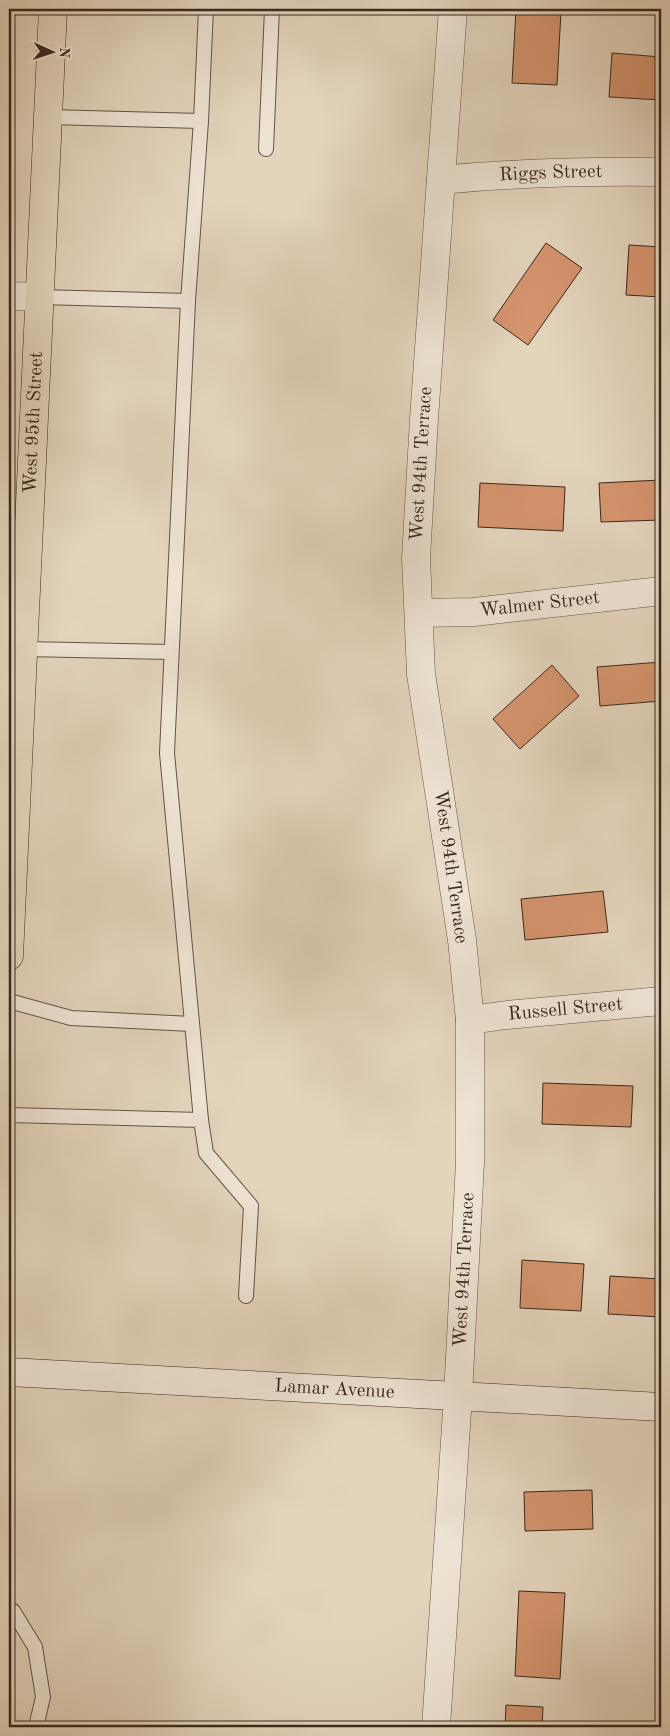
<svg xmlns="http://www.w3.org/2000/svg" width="670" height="1736" viewBox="0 0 670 1736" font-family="'Old Standard TT',serif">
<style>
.building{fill:#d4946e;stroke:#3a281c}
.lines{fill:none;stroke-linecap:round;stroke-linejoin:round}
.lane-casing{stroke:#645344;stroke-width:16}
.street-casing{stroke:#645344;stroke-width:29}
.secondary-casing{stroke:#3a281c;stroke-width:29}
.primary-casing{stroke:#3a281c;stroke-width:29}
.lane{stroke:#ede3d3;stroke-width:14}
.street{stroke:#ede3d3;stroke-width:28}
.secondary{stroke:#ede3d3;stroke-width:28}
.primary{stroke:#e3d4bc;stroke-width:28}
.labels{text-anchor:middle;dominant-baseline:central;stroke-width:4;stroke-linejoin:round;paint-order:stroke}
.street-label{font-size:19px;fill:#3a281c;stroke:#ede3d3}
</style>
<rect width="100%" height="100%" fill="#e3d4bc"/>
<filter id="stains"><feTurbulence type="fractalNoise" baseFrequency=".004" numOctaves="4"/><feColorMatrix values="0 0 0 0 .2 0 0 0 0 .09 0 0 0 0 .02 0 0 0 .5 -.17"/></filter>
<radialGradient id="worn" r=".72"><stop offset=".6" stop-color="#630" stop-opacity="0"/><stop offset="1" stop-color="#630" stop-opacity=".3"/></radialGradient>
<g class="building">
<path d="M516,9l45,2 -4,74 -45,-2z"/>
<path d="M612,53l49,4v43l-52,-3z"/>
<path d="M546,243l36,25 -54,77 -35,-25z"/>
<path d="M629,245l32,2v50l-35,-2z"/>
<path d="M661,480v40l-60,2 -2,-39z"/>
<path d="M480,483l85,4 -2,44 -85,-4z"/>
<path d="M661,662v39l-61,5 -3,-39z"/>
<path d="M552,665l27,31 -59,53 -27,-30z"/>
<path d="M603,891l5,41 -83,8 -4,-41z"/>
<path d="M543,1083l90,3 -2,41 -89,-3z"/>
<path d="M522,1260l62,4 -3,47 -61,-3z"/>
<path d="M610,1276l51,3v38l-53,-3z"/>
<path d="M592,1490l1,39 -68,2 -1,-39z"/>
<path d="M661,1490v45h-3z"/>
<path d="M519,1591l46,2 -5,86 -45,-3z"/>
<path d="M506,1705l37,2 -1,20h-37z"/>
</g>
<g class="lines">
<defs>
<g id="lane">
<path d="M48,117l153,4"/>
<path d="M266,149l6,-140"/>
<path d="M40,297l148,4"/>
<path d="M24,649l147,3"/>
<path d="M9,1001l62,17 121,6"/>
<path d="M9,1115l192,5 5,33 45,53 -5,90"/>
<path d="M201,1120l-34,-367 21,-452 13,-180 5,-112"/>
<path d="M9,1608l4,3 22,36 8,50 -7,30"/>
</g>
<g id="street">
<path id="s1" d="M441,180c73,-7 147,-9 220,-8"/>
<path d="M9,296l31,1"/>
<path id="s2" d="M419,613l55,-1 187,-21"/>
<path id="s3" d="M470,1020l37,-5 154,-14"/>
<path id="s4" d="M436,1727l22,-331 12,-234v-142l-8,-80 -41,-266 -5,-116 8,-139 29,-410"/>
</g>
<g id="secondary">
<path id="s5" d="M9,1372l652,35"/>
</g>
<g id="primary">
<path id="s6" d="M9,956l44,-947"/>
</g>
</defs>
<use href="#lane" class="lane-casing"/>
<use href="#street" class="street-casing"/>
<use href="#secondary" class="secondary-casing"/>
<use href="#primary" class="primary-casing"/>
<use href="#lane" class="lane"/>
<use href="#street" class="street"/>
<use href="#secondary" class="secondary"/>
<use href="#primary" class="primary"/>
</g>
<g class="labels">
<g class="street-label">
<text stroke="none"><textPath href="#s1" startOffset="110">Riggs Street</textPath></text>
<text stroke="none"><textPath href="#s6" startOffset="534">West 95th Street</textPath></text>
<text stroke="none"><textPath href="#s4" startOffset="1268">West 94th Terrace</textPath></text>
<text stroke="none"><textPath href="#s2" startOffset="121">Walmer Street</textPath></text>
<text transform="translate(450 867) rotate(82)">West 94th Terrace</text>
<text stroke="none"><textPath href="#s3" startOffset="96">Russell Street</textPath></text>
<text stroke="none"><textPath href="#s4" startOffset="458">West 94th Terrace</textPath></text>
<text stroke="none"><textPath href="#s5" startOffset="326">Lamar Avenue</textPath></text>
</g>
</g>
<rect width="670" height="1736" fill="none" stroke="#e3d4bc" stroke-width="30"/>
<rect x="10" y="10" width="650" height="1716" fill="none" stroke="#3a281c" stroke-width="2.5"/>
<rect x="15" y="15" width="640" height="1706" fill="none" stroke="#3a281c"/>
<g transform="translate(52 52) rotate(93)" stroke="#ede3d3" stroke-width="4" paint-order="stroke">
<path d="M0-4L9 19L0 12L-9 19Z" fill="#3a281c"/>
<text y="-8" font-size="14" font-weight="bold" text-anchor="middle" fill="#3a281c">N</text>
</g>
<rect width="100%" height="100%" filter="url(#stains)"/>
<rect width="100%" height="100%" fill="url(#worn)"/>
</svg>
